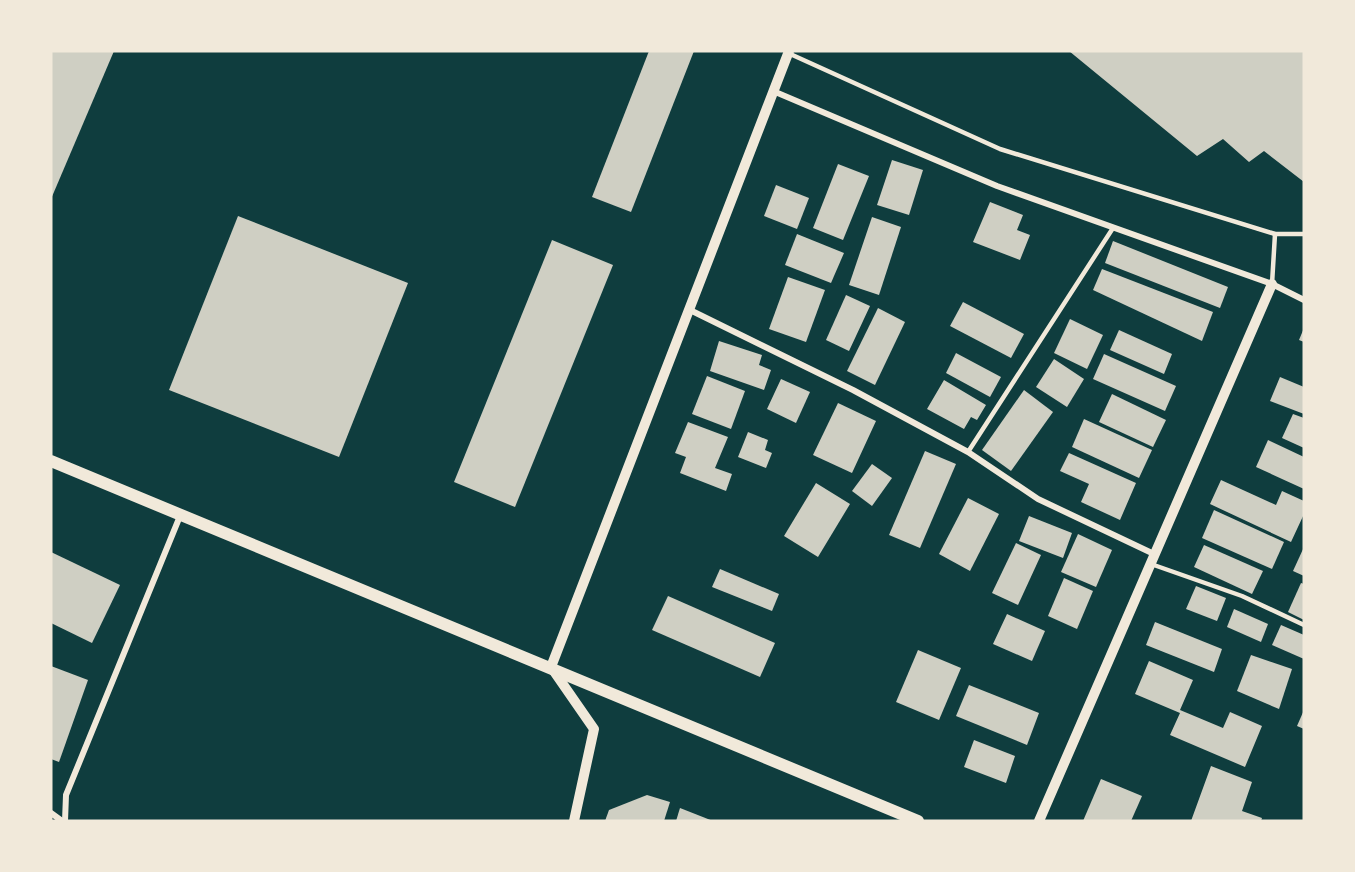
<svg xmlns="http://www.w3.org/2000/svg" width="1355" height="872" viewBox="0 0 1355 872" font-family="Barlow,sans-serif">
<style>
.building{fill:#cfcfc3}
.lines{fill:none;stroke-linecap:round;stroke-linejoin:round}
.service{stroke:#f1e9da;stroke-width:4.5}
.minor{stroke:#f1e9da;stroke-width:6}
.tertiary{stroke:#f1e9da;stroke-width:10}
.secondary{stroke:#f1e9da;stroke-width:12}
</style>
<rect width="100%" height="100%" fill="#0f3d3e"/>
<g class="building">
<path d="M51,51h63l-63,148z"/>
<path d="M649,51h45l-63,161 -39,-15z"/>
<path d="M1069,51h235v131l-40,-31 -15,11 -26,-23 -26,17z"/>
<path d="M892,160l31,10 -14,45 -32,-10z"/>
<path d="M838,164l31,12 -26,64 -30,-12z"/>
<path d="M776,185l33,13 -12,31 -33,-13z"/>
<path d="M990,202l33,13 -6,15 13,5 -10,25 -47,-18z"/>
<path d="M238,216l170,67 -69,174 -170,-67z"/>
<path d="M872,217l29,10 -22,68 -30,-10z"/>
<path d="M797,234l47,19 -13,30 -46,-18z"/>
<path d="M552,240l61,25 -98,242 -61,-25z"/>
<path d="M1113,241l115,46 -8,21 -115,-45z"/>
<path d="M1102,269l111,43 -11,29 -109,-51z"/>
<path d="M788,277l37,13 -19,52 -37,-13z"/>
<path d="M846,295l24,11 -21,45 -23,-11z"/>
<path d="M963,302l61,32 -13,24 -61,-32z"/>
<path d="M878,308l27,14 -30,63 -28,-14z"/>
<path d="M1070,319l33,16 -16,34 -33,-16z"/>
<path d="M1304,328v14l-5,-2z"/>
<path d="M1119,330l53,24 -8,20 -54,-24z"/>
<path d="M719,341l43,14 -3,10 12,5 -7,20 -54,-19z"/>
<path d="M956,353l45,24 -11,20 -44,-24z"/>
<path d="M1104,354l72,32 -11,25 -72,-32z"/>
<path d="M1054,359l30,20 -17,28 -31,-20z"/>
<path d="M707,376l38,15 -14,38 -39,-15z"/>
<path d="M1280,377l24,10v27l-34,-13z"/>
<path d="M781,379l29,13 -14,31 -29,-14z"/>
<path d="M944,380l42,25 -9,15 -6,-3 -7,12 -37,-20z"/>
<path d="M1024,390l29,22 -42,59 -29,-21z"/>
<path d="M1112,394l54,26 -13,27 -54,-25z"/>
<path d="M838,403l38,18 -24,52 -39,-18z"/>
<path d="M1293,414l11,4v30l-22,-10z"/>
<path d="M1084,419l68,31 -13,28 -67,-31z"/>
<path d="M688,422l40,15 -13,31 17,6 -6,17 -46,-18 6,-16 -11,-4z"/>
<path d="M748,432l20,8 -3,10 7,3 -6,15 -28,-11z"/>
<path d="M1268,440l36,17v32l-48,-22z"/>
<path d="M925,451l31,13 -36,84 -31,-13z"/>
<path d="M1069,453l67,30 -16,37 -39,-18 8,-18 -29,-13z"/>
<path d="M872,464l20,14 -20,28 -20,-15z"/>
<path d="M1221,480l55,25 6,-14 22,10v13l-13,28 -81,-38z"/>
<path d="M816,483l34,21 -32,53 -34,-21z"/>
<path d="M968,498l31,16 -29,57 -31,-17z"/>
<path d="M1214,510l70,32 -12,27 -70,-31z"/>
<path d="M1029,516l43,17 -9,25 -44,-17z"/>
<path d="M1078,534l34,16 -16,37 -35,-15z"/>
<path d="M1016,543l25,12 -23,50 -26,-12z"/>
<path d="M1204,545l59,26 -11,23 -58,-27z"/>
<path d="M1304,547v29l-11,-5z"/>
<path d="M51,552l69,33 -28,58 -41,-20z"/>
<path d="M720,569l59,25 -7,17 -60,-24z"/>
<path d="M1064,578l29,13 -16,38 -29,-13z"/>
<path d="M1301,583l3,1v36l-16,-8z"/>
<path d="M1196,586l30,12 -9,23 -31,-12z"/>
<path d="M668,596l107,47 -15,34 -108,-47z"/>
<path d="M1234,609l34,15 -7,18 -34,-15z"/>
<path d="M1007,614l38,17 -13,30 -39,-17z"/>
<path d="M1155,622l67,27 -8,23 -68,-27z"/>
<path d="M1281,625l23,10v24l-32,-14z"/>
<path d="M918,650l43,18 -22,52 -43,-18z"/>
<path d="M1251,655l41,14 -13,40 -42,-18z"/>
<path d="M1149,661l44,19 -13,30 43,18 7,-16 32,14 -17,41 -75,-32 10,-22 -45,-19z"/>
<path d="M51,666l37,14 -29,82 -8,-3z"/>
<path d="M969,685l70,28 -12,32 -71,-29z"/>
<path d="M1304,710v19l-7,-3z"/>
<path d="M974,740l41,16 -9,27 -42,-16z"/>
<path d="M1211,766l41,16 -10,29 20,7 -1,3h-70z"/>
<path d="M1101,779l41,17 -11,25h-48z"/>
<path d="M647,795l23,7 -6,19h-59l4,-11z"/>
<path d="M680,808l33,13h-37z"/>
</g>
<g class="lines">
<g class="service">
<path d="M788,53l212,96 275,85h29"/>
<path d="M1272,284l3,-50"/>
<path d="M968,452l145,-224"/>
<path d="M1151,564l91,32 62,29"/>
</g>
<g class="minor">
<path d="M773,91l224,95 275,98 32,16"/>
<path d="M690,310l163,80 115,62 70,47 116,55"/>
<path d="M51,813l11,8"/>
<path d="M65,821l1,-26 114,-279"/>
</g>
<g class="tertiary">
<path d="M574,821l20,-92 -43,-62 238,-616"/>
<path d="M1039,821l233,-537"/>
</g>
<path class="secondary" d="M51,461l867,360"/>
</g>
<rect width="1355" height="872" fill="none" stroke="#f1e9da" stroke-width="105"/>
</svg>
